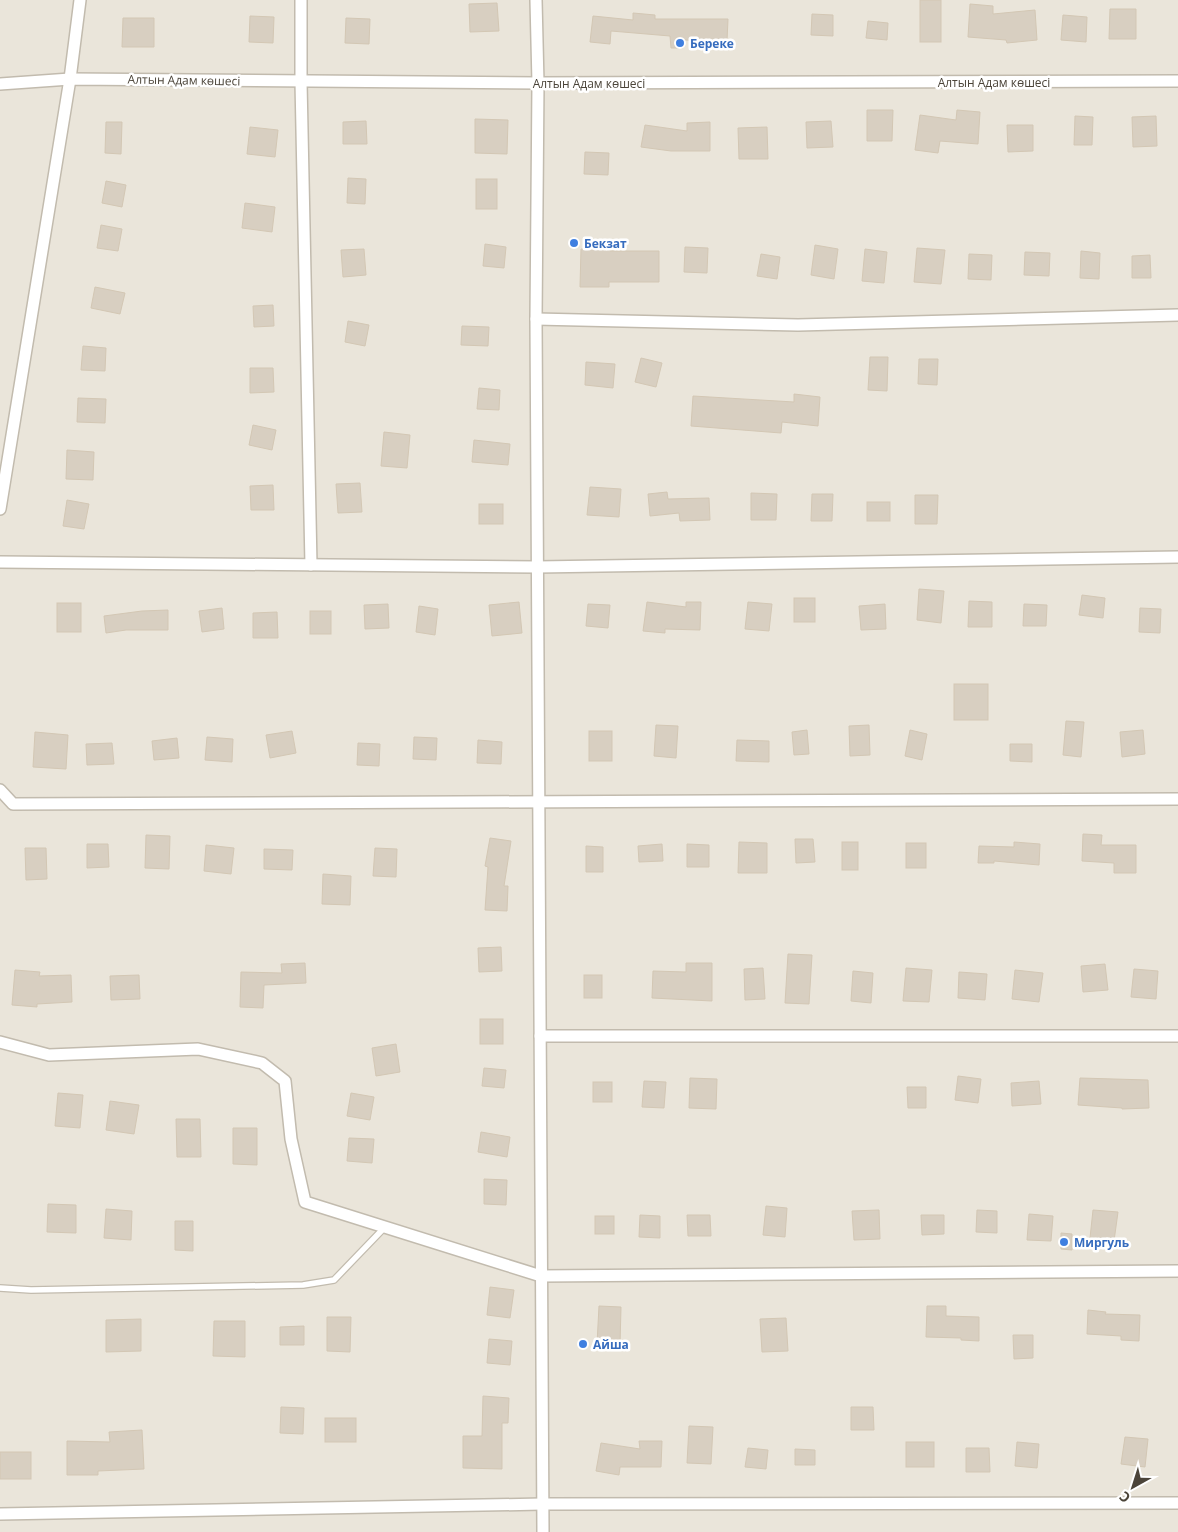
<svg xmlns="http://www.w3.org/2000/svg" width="1178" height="1532" viewBox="0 0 1178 1532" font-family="'Open Sans',sans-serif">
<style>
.residential{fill:#eae5da}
.building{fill:#d8cfc1;stroke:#d3c7b4}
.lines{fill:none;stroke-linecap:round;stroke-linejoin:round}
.service-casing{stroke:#c2bbae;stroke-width:8}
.minor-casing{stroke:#c2bbae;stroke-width:14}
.service{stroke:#fff;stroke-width:5.5}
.minor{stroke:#fff;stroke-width:11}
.shop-dot{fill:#3f7fe0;stroke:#fff;stroke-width:2}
.labels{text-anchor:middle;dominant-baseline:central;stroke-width:5;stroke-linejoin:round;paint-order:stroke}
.shop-label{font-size:12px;font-weight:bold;fill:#366cbe;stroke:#fff;text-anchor:start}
.street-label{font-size:12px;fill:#4b4439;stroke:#fff}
</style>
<rect width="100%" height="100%" fill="#f6f3ec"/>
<rect class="residential" x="0" y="0" width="1178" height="1532"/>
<g class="building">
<rect x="920" y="0" width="21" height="42"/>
<path d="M497,3l2,28 -29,1 -1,-28z"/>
<path d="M970,4l23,2v8l42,-4 2,30 -30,3 -1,-3 -38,-3z"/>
<path d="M1110,9h26v30h-27z"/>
<path d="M633,13l22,2v4h73l-1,22 -44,-1v8h-12l-1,-12 -59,-5 -1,13 -20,-2 3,-26 40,4z"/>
<path d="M812,14l21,1v21l-22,-1z"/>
<path d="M1063,15l24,2 -1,25 -25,-2z"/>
<path d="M250,16l24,1 -1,26 -24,-1z"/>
<path d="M123,18h31v29h-32z"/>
<path d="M346,18l24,1 -1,25 -24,-1z"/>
<path d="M868,21l20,2 -1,17 -21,-2z"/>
<path d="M867,110h26l-1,31h-25z"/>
<path d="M957,110l23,2 -2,32 -38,-3 -2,12 -23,-3 5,-35 36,5z"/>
<path d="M1075,116l18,1 -1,28h-18z"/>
<path d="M1156,116l1,30 -24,1 -1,-30z"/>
<path d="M475,119l33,1 -1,34 -32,-1z"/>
<path d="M366,121l1,23h-24v-22z"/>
<path d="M831,121l2,26 -26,1 -1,-26z"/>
<path d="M106,122h16l-1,32 -16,-1z"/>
<path d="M710,122v29h-39l-30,-4 4,-22 42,6v-8z"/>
<path d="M1007,125h26v26l-25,1z"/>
<path d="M250,127l28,3 -3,27 -28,-3z"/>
<path d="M767,127l1,32h-29l-1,-31z"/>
<path d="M585,152l24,1 -1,22 -24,-1z"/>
<path d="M348,178l18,1 -1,25 -18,-1z"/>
<rect x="476" y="179" width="21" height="30"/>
<path d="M106,181l20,4 -4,22 -20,-4z"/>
<path d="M245,203l30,4 -3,25 -30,-4z"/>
<path d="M101,225l21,4 -4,22 -21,-3z"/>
<path d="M485,244l21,3 -2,21 -21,-2z"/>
<path d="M815,245l23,4 -4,30 -23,-4z"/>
<path d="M685,247l23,1 -1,25 -23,-1z"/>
<path d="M917,248l28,2 -4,34 -27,-2z"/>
<path d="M364,249l2,26 -23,2 -2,-27z"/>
<path d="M581,249l29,1v1h49v31h-50v5h-29z"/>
<path d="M865,249l22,3 -3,31 -22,-2z"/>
<path d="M1081,251l19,2 -1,26 -19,-1z"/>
<path d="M1025,252l25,1 -1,23 -25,-1z"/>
<path d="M761,254l19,3 -3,22 -20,-3z"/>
<path d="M969,254l23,1 -1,25 -23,-1z"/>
<path d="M1150,255l1,23h-19v-22z"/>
<path d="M95,287l30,6 -5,21 -29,-6z"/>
<path d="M273,305l1,21 -20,1 -1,-21z"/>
<path d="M348,321l21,4 -4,21 -20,-4z"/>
<path d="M462,326l27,1 -1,19 -27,-1z"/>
<path d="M83,346l23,2 -1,23 -24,-1z"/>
<path d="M870,357h18l-1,34 -19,-1z"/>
<path d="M641,358l21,5 -6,24 -21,-5z"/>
<path d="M919,359h19l-1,26 -19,-1z"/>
<path d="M586,362l29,2 -2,24 -28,-3z"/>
<path d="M250,368h23l1,24 -24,1z"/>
<path d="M479,388l21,2 -1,20 -22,-1z"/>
<path d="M794,394l26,3 -2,29 -36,-4 -1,11 -90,-7 2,-30 101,6z"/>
<path d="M78,398l28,1 -1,24 -28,-1z"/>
<path d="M253,425l23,5 -4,20 -23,-5z"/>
<path d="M384,432l26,3 -3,33 -26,-2z"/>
<path d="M474,440l36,4 -2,21 -36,-3z"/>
<path d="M67,450l27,2 -1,28 -27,-1z"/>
<path d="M360,483l2,29 -24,1 -2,-29z"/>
<path d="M273,485l1,25h-23l-1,-24z"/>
<path d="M590,487l31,2 -2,28 -32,-2z"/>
<path d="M667,492l1,7 41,-1 1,22 -30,1 -1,-8 -29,3 -2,-22z"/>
<path d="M751,493l26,1 -1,26h-25z"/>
<path d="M812,494h21l-1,27h-21z"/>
<path d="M915,495h23l-1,29h-22z"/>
<path d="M67,500l22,4 -5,25 -21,-3z"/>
<rect x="867" y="502" width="23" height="19"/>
<rect x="479" y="504" width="24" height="20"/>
<path d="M919,589l25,2 -3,32 -24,-3z"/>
<path d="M1082,595l23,3 -2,20 -24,-3z"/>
<rect x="794" y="598" width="21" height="24"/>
<path d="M969,601l23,1v25h-24z"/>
<path d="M519,602l3,31 -30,3 -3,-31z"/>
<path d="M647,602l39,5v-5h15l-1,28 -35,-1v4l-22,-2z"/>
<path d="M748,602l24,2 -3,27 -24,-2z"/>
<rect x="57" y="603" width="24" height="29"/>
<path d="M388,604l1,24 -24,1 -1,-24z"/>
<path d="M588,604l22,1 -2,23 -22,-2z"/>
<path d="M885,604l1,25 -25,1 -2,-24z"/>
<path d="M1024,604l23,1 -1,21h-23z"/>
<path d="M419,606l19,3 -3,26 -19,-3z"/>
<path d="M222,608l2,21 -22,3 -3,-21z"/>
<path d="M1140,608l21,1 -1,24 -21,-1z"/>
<path d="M168,610v20h-42l-20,3 -2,-17 38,-5z"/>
<rect x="310" y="611" width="21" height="23"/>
<path d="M277,612l1,26h-25v-25z"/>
<rect x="954" y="684" width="34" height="36"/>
<path d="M1066,721l18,1 -3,35 -18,-2z"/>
<path d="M656,725l22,1 -2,32 -22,-2z"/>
<path d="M869,725l1,30 -20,1 -1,-30z"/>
<path d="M807,730l2,24 -15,1 -2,-23z"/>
<path d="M910,730l17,4 -5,26 -17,-4z"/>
<path d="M1143,730l2,24 -23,3 -2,-25z"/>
<path d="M292,731l4,22 -26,5 -4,-23z"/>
<rect x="589" y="731" width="23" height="30"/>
<path d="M35,732l33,3 -2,34 -33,-2z"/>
<path d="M207,737l26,2 -1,23 -27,-2z"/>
<path d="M414,737l23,1 -1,22 -23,-1z"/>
<path d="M177,738l2,20 -25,2 -2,-19z"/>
<path d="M478,740l24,2 -1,22 -24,-1z"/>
<path d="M737,740l32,1v21l-33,-1z"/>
<path d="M112,743l2,21 -27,1 -1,-21z"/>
<path d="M358,743l22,1 -1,22 -22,-1z"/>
<path d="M1010,744h22v18l-22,-1z"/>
<path d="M1083,834l19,1 -1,10h35v28h-22v-10l-32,-2z"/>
<path d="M146,835l24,1 -1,33 -24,-1z"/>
<path d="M490,838l21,3 -7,45h4l-1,25 -22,-1 3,-43 -3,-1z"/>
<path d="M795,839h18l2,23 -19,1z"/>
<path d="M739,842l28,1v30h-29z"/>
<rect x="842" y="842" width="16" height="28"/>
<path d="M1014,842l26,2 -1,21 -45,-4v2h-16l1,-17 35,1z"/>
<rect x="906" y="843" width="20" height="25"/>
<path d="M87,844h21l1,23 -22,1z"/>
<path d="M662,844l1,17 -24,1 -1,-16z"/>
<path d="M687,844l22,1v22h-22z"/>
<path d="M206,845l28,3 -3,26 -27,-3z"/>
<path d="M586,846l17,1v25h-17z"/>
<path d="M25,848h21l1,31 -21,1z"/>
<path d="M375,848l22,1 -1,28 -23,-1z"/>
<path d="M264,849l29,1 -1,20 -28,-1z"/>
<path d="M323,874l28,2 -1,29 -28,-1z"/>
<path d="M501,947l1,24 -23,1 -1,-24z"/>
<path d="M788,954l24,1 -3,49 -24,-1z"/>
<path d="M305,963l1,20 -42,2 -1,23 -23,-1 1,-35 41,1 -1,-9z"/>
<path d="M686,963h26v38l-60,-3 1,-27 33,1z"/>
<path d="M1105,964l3,26 -25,2 -2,-26z"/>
<path d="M763,968l2,31 -20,1 -1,-31z"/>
<path d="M906,968l26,2 -3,32 -26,-1z"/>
<path d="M1134,969l24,2 -2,28 -25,-2z"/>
<path d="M15,970l25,2 -1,4 32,-1 1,27 -35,2v3l-25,-2z"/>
<path d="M1015,970l28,3 -4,29 -27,-3z"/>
<path d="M853,971l20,2 -2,30 -20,-2z"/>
<path d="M959,972l28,2 -2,26 -27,-2z"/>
<path d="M139,975l1,24 -29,1 -1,-24z"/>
<rect x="584" y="975" width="18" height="23"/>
<rect x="480" y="1019" width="23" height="25"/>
<path d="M396,1044l4,28 -24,4 -4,-28z"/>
<path d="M484,1068l22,2 -2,18 -22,-2z"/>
<path d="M958,1076l23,3 -3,24 -23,-3z"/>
<path d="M690,1078l27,1 -1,30 -27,-1z"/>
<path d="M1080,1078l68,2 1,28 -27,1v-1l-44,-3z"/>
<path d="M644,1081l22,1 -2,26 -22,-1z"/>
<path d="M1039,1081l2,23 -29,2 -1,-23z"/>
<rect x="593" y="1082" width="19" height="20"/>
<path d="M907,1087h19v21h-18z"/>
<path d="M58,1093l25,2 -3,33 -25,-2z"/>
<path d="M351,1093l23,4 -4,23 -23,-4z"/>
<path d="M110,1101l29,4 -5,29 -28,-4z"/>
<path d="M176,1119h24l1,38h-24z"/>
<path d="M233,1128h24v37l-24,-1z"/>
<path d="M481,1132l29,5 -3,20 -29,-5z"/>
<path d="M349,1138l25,1 -2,24 -25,-2z"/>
<path d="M484,1179l23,1 -1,25 -22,-1z"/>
<path d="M48,1204l28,1v28l-29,-1z"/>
<path d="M766,1206l21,2 -2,29 -22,-2z"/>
<path d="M106,1209l26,2 -1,29 -27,-2z"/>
<path d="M879,1210l1,29 -26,1 -2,-29z"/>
<path d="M977,1210l20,1v22l-21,-1z"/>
<path d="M1093,1210l25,2 -4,29 -24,-3z"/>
<path d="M1029,1214l24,2 -2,25 -24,-1z"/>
<path d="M640,1215l20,1v22l-21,-1z"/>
<path d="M687,1215h23l1,21h-23z"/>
<path d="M921,1215h23v19l-22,1z"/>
<rect x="595" y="1216" width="19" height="18"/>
<path d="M175,1221h18v30l-18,-1z"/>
<path d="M1061,1233l11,1v16l-11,-1z"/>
<path d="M490,1287l24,3 -4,28 -23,-3z"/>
<path d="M599,1306l22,1 -1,38 -23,-1z"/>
<path d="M927,1306h19v10l33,1v24l-18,-1v-2l-35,-1z"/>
<path d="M1088,1310l18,2 -1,2 35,1 -1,26 -18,-1v-4l-34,-2z"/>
<path d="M327,1317h24l-1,35 -23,-1z"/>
<path d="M786,1318l2,33 -26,1 -2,-33z"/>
<path d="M141,1319v32l-35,1v-32z"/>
<path d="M214,1321h31v36l-32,-1z"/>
<path d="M304,1326v19h-24v-18z"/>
<path d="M1013,1335h20v23l-19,1z"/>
<path d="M489,1339l23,2 -2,24 -23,-2z"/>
<path d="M483,1396l26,2 -1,25h-6v46l-39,-1v-32h19z"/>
<path d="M281,1407l23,1 -1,26 -23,-1z"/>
<path d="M851,1407h22l1,23h-23z"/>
<rect x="325" y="1418" width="31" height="24"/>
<path d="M689,1426l24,1 -2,37 -24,-1z"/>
<path d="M142,1430l2,39 -46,2v4h-31v-34l43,1 -1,-10z"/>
<path d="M1125,1437l23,2 -3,28 -24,-3z"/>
<path d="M639,1441h23l-1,26h-41l-1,8 -23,-4 5,-28 39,6z"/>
<rect x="906" y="1442" width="28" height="25"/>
<path d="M1017,1442l22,2 -2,24 -22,-2z"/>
<path d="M748,1448l20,2 -2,19 -21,-2z"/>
<path d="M966,1448h23l1,24h-24z"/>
<path d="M795,1449l20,1v15h-20z"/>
<rect x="0" y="1452" width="31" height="27"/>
</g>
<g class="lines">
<defs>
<path id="service" d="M0,1288l31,2 272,-5 31,-5 51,-53"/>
<g id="minor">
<path d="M301,0v82l10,483"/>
<path d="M536,0l2,83 -2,236 7,1213"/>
<path d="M0,84l70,-5 468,4 640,-2"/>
<path d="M536,319l262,6 380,-10"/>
<path d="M0,509l70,-430 10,-79"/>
<path d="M0,562l537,5 641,-10"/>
<path d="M0,790l13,14 1165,-5"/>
<path d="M540,1036h638"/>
<path d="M0,1042l49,13 149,-6 64,14 23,18 6,58 14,63 236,74 637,-5"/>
<path d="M0,1514l542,-10 636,-1"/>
</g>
</defs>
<use href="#service" class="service-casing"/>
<use href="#minor" class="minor-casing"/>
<use href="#service" class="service"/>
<use href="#minor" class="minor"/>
</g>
<g class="shop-dot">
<circle cx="680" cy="43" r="5"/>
<circle cx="574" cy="243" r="5"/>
<circle cx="1064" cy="1242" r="5"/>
<circle cx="583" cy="1344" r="5"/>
</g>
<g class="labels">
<g class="shop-label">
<text x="690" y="43">Береке</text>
<text x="584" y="243">Бекзат</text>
<text x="1074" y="1242">Миргуль</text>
<text x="593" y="1344">Айша</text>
</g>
<g class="street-label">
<text transform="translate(184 80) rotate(1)">Алтын Адам көшесі</text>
<text x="994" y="82">Алтын Адам көшесі</text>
<text x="589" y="83">Алтын Адам көшесі</text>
</g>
</g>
<g transform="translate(1133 1487) rotate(219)" stroke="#ffffff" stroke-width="4" paint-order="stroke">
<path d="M0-4L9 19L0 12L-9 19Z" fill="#4b4439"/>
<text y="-8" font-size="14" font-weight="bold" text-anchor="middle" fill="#4b4439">С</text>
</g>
</svg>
